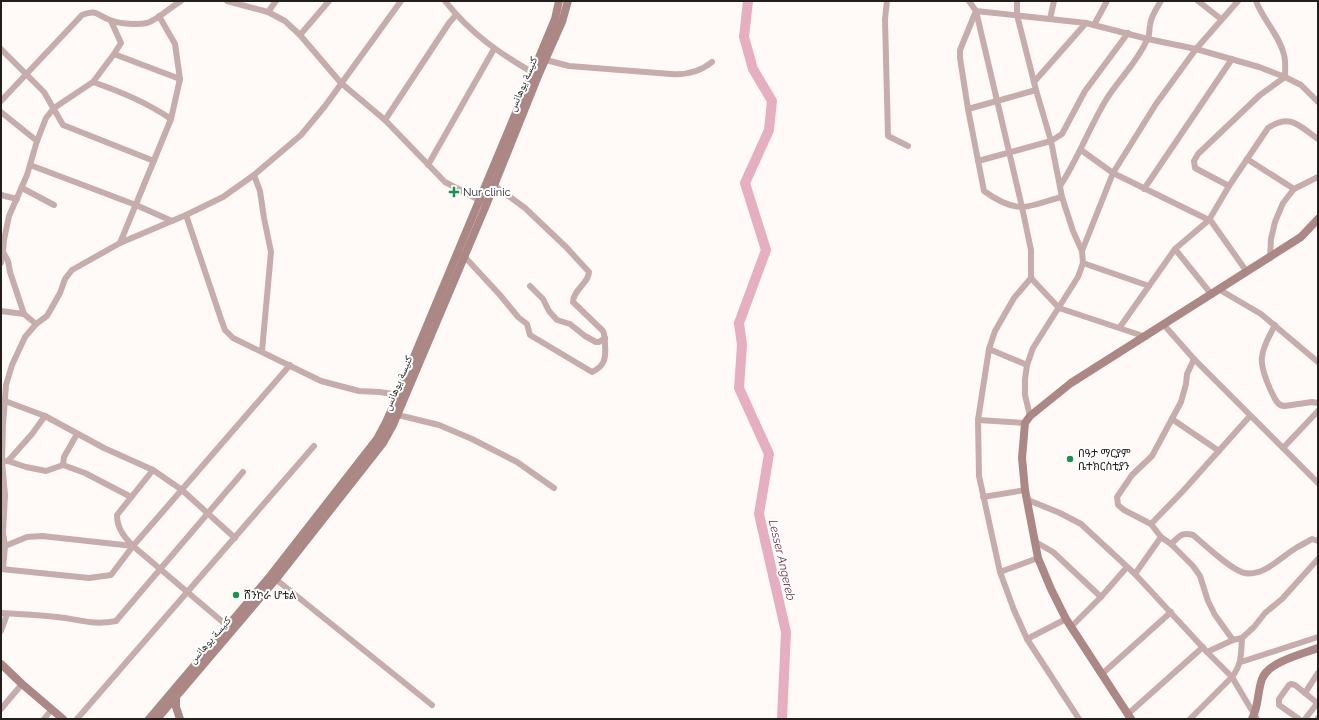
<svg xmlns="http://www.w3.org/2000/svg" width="1319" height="720" viewBox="0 0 1319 720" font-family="Raleway,'Noto Naskh Arabic','Noto Sans Ethiopic',sans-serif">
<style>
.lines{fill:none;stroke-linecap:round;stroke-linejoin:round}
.river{stroke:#e5afc1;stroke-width:10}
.street{stroke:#c6adac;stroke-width:6}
.secondary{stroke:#ab8786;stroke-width:8}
.poi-dot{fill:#1a924d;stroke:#fff;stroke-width:1.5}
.labels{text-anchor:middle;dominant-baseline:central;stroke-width:4;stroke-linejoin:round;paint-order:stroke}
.street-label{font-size:11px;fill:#221e1c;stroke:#fff}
.poi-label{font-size:11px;fill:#221e1c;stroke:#fff;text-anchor:start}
.water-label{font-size:12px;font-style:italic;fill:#6d2d47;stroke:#fff}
</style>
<rect width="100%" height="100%" fill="#fffaf8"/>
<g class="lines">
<path class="river" d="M748,1l-4,36 9,32 19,32 -3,29 -24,53 21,67 -27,73 3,22 -3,43 30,66 -10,60 27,118 -4,87"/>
<g class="street">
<path d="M227,1l41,11 17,9 15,14 41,48 44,37 60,62 38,20"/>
<path d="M445,1c26,33 54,52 90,73"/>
<path d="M887,1l-2,18 3,117 20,10"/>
<path d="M969,1l7,10 46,196 9,43v28l28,30 87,29"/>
<path d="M1017,1v14l19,75 15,51 11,56 11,34 9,20 1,12 -5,14 -45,71 -6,17 -2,14v16l5,21"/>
<path d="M1198,1l23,18"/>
<path d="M976,11l110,12 62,16 48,10 63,18 26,10 16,8 17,17"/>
<path d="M976,11l-16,39v8l8,51 16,82c11,8 24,16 38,16 10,0 30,-8 40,-10"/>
<path d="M268,12l8,-11"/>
<path d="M1050,19l4,-18"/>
<path d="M1094,25l13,-24"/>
<path d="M300,35l29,-34"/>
<path d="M1,49l43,43 19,33 91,36"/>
<path d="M114,54l66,25"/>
<path d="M542,59l27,7 102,8c15,1 30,-3 41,-12"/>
<path d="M93,82c28,10 53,20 78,37"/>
<path d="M1034,82l52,-59"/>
<path d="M1,101l81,-86c16,-6 14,0 28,5 9,4 28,5 37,3 12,-4 23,-16 34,-22"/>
<path d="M968,109l68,-19"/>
<path d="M1,112l36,29"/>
<path d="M385,120l64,-97 7,-8"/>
<path d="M1081,150l32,23 98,48 36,51"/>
<path d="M1247,159l47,30"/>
<path d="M978,161l73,-20 11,-7 23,-43 43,-58"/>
<path d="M30,165l106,40 36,16"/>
<path d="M428,165l66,-116"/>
<path d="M254,175l6,16 4,27 7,34 -9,99"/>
<path d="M1060,186c18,-27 29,-58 46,-86 13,-21 30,-36 41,-60 3,-4 2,-10 3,-15 1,-9 6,-16 11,-24"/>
<path d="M1229,186l-34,-18 -1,-7 4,-7 62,-59 25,-18c0,-7 1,-15 -1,-22 -4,-19 -21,-35 -28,-54"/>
<path d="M22,188l32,17"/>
<path d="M1144,189l88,-130"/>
<path d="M1,195l16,4"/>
<path d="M186,215l35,104 4,11 8,8 88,43 38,10 20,1 22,3"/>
<path d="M120,243l51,-124 9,-40 -5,-35 -16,-28"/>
<path d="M1175,249l37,46"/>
<path d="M1082,251l31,-78 43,-69 40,-55 42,-48"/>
<path d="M462,254l38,41 18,22 9,7 3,11 62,37c13,-6 14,-14 13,-28 0,-4 0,-8 -2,-13l-30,-29c0,-12 16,-19 16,-30l-23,-25 -41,-39 -34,-25"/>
<path d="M1270,258l1,-19 4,-17 8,-19 11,-14 24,-12"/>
<path d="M1,263l2,-11"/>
<path d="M1083,263l66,23"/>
<path d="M1031,278l-17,20 -19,33 -6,18 -11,71 1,56 21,96 14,38 13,29 52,80"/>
<path d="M530,286l13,13 6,12 8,9 13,4 15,12 11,6h3l6,-4"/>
<path d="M1220,290l41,24 57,48"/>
<path d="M1,311l23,3 12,10"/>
<path d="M24,314l-14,-42 -2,-11 -5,-9 1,-12 5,-24 18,-41 10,-34 9,-23 8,-10 39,-26 21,-28 7,-11 -10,-22"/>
<path d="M1164,325l30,34 124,124"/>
<path d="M1275,325c-5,10 -12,21 -13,32 -2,11 9,36 15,45 2,3 4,4 8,4l27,-4 6,1"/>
<path d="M1120,327l55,-78 34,-29 20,-34 39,-58c23,-15 31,-2 50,11"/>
<path d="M989,349l38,16"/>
<path d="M1194,359l-7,15 -1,10 -5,18 -29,54 -20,19 -15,22 1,8 6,5 27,14 10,13 10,7 22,22 7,10 8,25 7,14 18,25"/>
<path d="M5,401l40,15 59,32 49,22 29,20 53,48"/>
<path d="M394,414l45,11 33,14 45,23 37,26"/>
<path d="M1172,419l47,32"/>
<path d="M978,420l47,3"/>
<path d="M77,434l-13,23 -1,8 22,8 46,24"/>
<path d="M1283,448l35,-37"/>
<path d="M8,461l18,6 20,4 17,-6"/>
<path d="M1,462l7,-1 24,-27 13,-18"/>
<path d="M153,470l-36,45c0,13 7,22 16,31l98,83"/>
<path d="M983,497l42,-7"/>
<path d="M1028,500l32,13 21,11 54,50 72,78 25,25 25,42"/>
<path d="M1151,524l32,-33 67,-75"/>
<path d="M1034,541l19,11 48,45"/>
<path d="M1171,544c9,-8 10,-12 22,-9 11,9 39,36 52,38 18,4 36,-16 51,-25 5,-3 11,-6 16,-9l6,2"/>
<path d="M5,546l22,-9 15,-1 91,10"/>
<path d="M1,569l88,9 22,-3 22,-29 157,-181"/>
<path d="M3,569l2,-23 -2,-13 2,-38 -3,-33 1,-37 3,-40 6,-20 13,-28 11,-13 11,-8 13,-23 5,-14 7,-9 48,-27 66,-28 37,-18 31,-22 47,-40 24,-29 76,-105"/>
<path d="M1000,572l38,-14"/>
<path d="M1135,574l26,-37"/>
<path d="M273,577l159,128"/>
<path d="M1,613c19,1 38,2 56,4 22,2 35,9 59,4l127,-149"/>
<path d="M1071,627l30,-30 26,-30"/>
<path d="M1,631l6,-17"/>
<path d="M1027,639l39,-20"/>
<path d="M1207,652l26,-12 9,-2 12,-11 11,-14 17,-14 36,-40"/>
<path d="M1241,662l77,-25"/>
<path d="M1102,674l69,-62"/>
<path d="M1305,693l13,-20"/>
<path d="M1,709l21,-25"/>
<path d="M1128,714l75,-67"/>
<path d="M44,719l8,-10"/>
<path d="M77,719l237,-273"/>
<path d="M1190,719l42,-42c10,-13 9,-23 10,-39"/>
<path d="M1299,719l-20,-14v-6l10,-14 2,-1 4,1 21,17v3l-11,14"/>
<path d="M1318,719v-1"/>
</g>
<g class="secondary">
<path d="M1,664l21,20 41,35"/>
<path d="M176,697v10l4,12"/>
<path d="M149,719l122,-144 106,-136 9,-17 12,-27 157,-376 4,-18"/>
<path d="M157,719l119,-140 107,-136 10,-18 94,-222 51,-127 24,-54 6,-21"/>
<path d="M1131,719l-65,-100 -15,-30 -13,-31 -13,-68 -3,-32 3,-35 5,-7 41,-33 230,-146 17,-18"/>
<path d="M1252,719c7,-13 5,-26 10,-40 6,-17 40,-25 56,-31"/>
</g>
</g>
<g class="poi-dot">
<path d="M452 186h4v4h4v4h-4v4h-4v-4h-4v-4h4z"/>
<circle cx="1070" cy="459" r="4"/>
<circle cx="236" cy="595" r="4"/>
</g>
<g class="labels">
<g class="street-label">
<text transform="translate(523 84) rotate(-67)">كنيسة يوهانس</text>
<text transform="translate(398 383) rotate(-67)">كنيسة يوهانس</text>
<text transform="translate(210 640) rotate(-49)">كنيسة يوهانس</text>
</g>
<g class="poi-label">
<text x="463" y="192">Nur clinic</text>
<text x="1078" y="453">በዓታ ማርያም<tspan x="1078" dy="13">ቤተክርስቲያን</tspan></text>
<text x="244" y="595">ሸንኮራ ሆቴል</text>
</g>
<g class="water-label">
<text transform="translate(782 560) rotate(77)">Lesser Angereb</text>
</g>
</g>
<rect width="1319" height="720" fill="none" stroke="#221e1c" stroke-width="4"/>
</svg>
